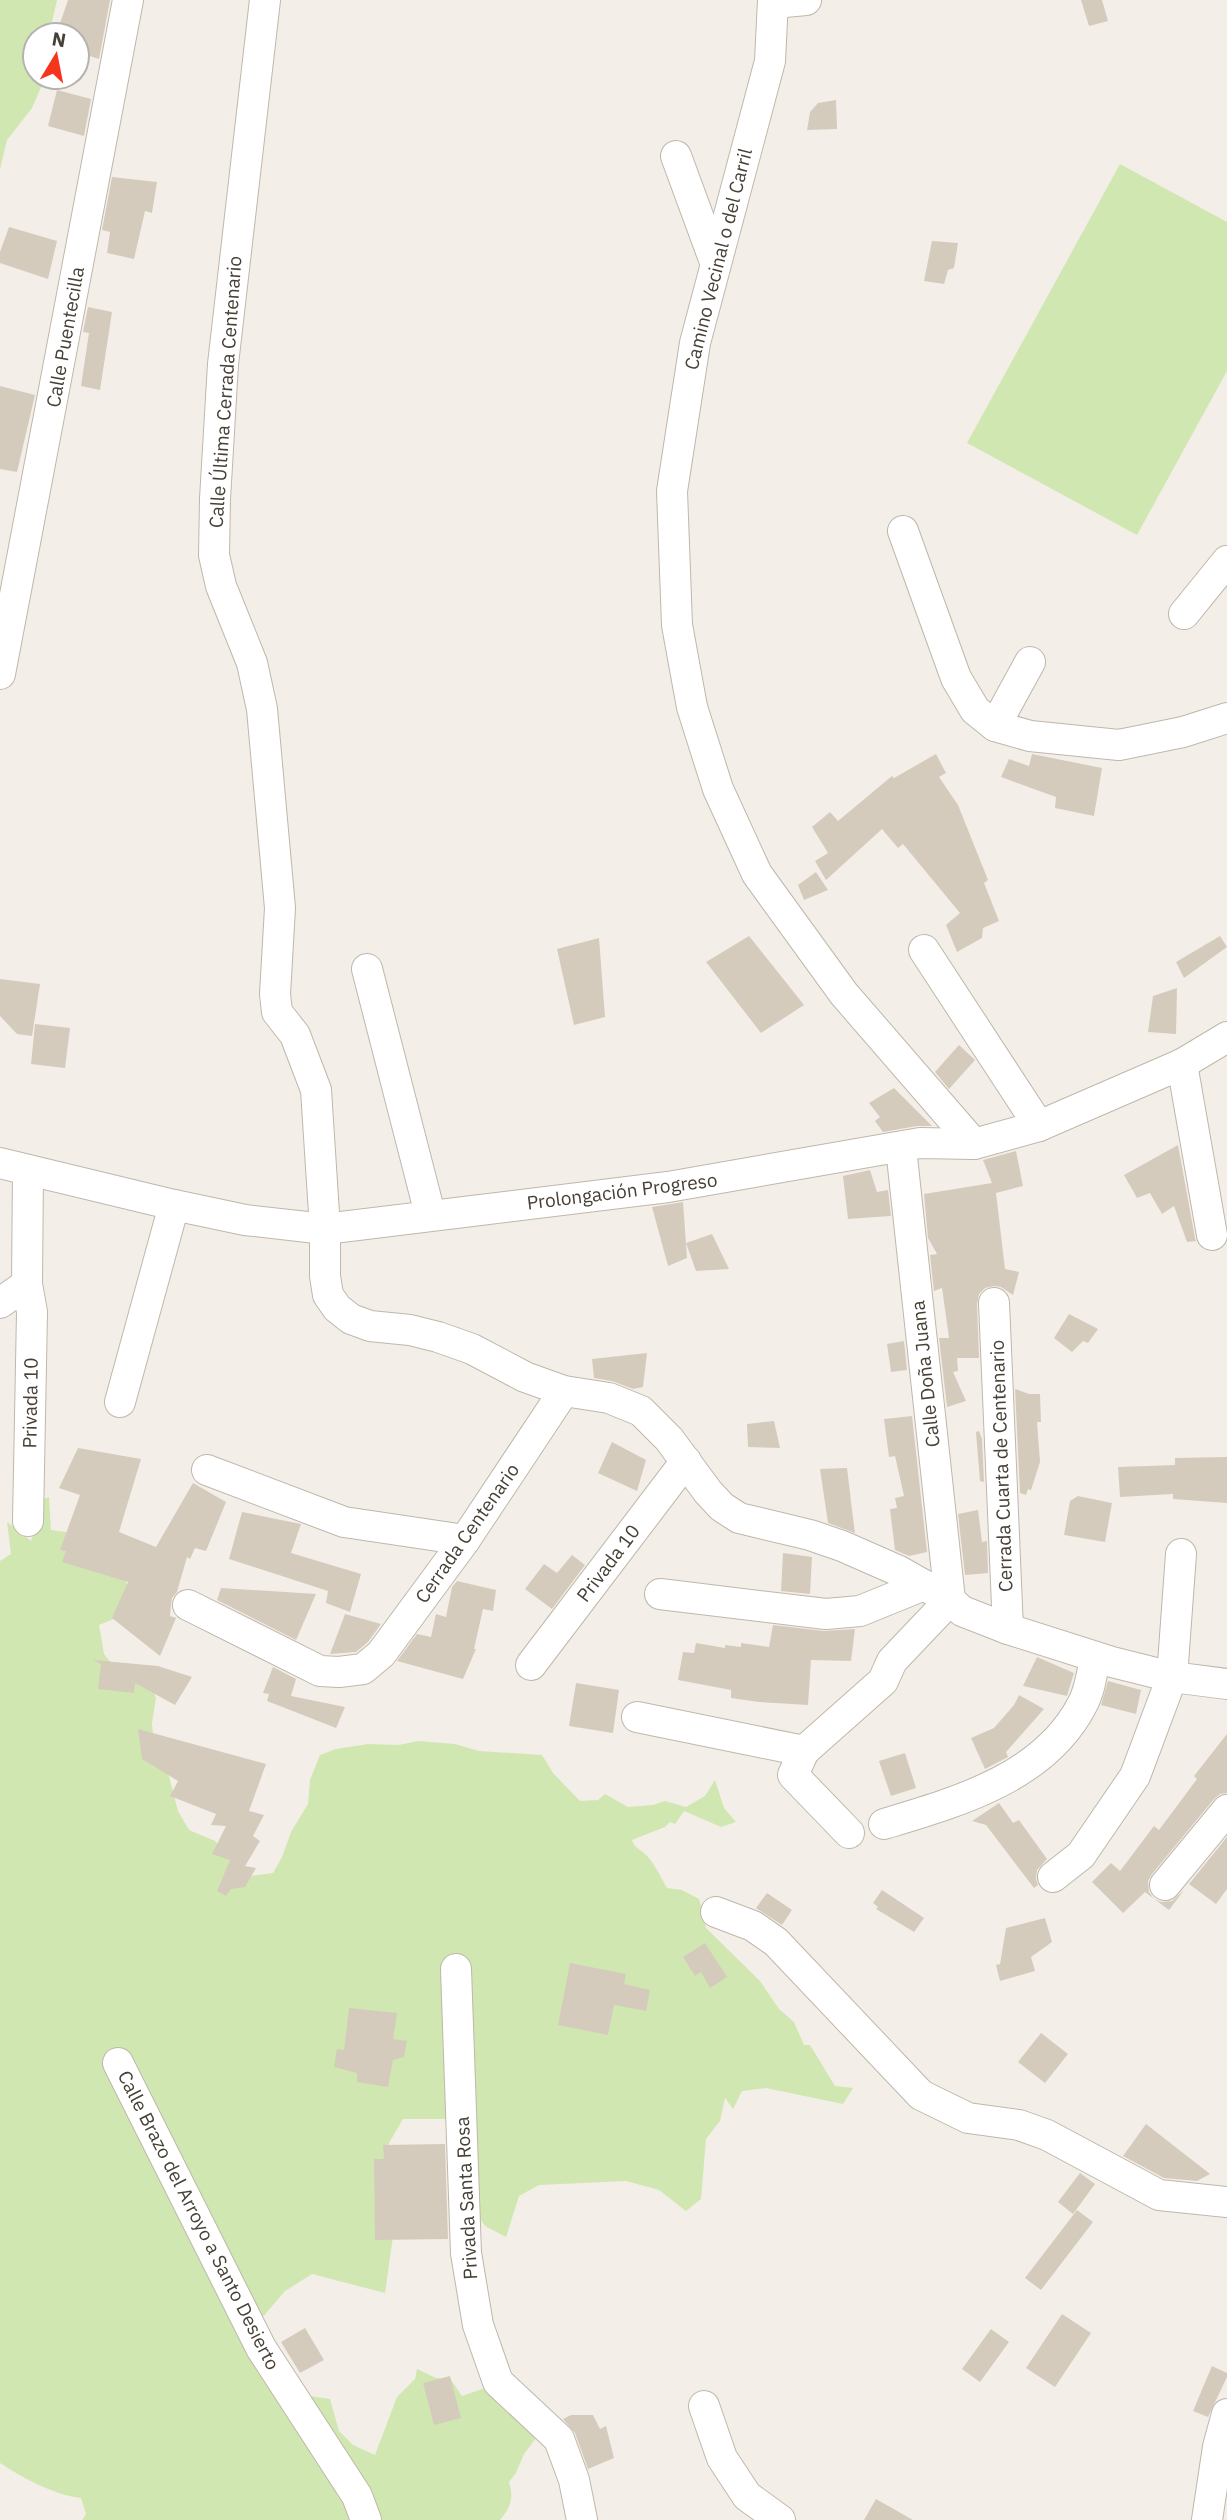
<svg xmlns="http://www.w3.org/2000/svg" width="1227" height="2520" viewBox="0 0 1227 2520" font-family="'IBM Plex Sans',sans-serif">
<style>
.green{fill:#d0e7b1}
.building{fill:#d5cbbd}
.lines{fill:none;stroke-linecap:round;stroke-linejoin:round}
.minor-casing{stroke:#bfb7aa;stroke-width:32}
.minor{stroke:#fff;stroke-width:30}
.labels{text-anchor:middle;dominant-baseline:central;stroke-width:7;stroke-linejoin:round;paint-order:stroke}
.street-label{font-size:19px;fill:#464036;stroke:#fff}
</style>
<rect width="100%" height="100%" fill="#f3efe8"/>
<g class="green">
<path d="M0,0h57l-8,35h-14v42h9v3l-12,28 -25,32 -7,29z"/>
<path d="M1120,164l107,58v149l-90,164 -170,-92z"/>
<path d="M49,1497l2,33 22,3 50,39 12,38 -36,15 5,29 8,10 37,13 7,21 -4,25 2,22 15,31 9,35 11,19 26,11 34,35 24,-3 9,-16 9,-25 17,-28 2,-24 10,-25 16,-6 32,-5 31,1 19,-4 37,3 24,7 63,4 11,18 27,28 18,-1 7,-6 23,13 25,-2 12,-4 21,6 19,-11 10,-16 9,28 12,14 -15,5 -37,-16 -9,13 -5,-2 -5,5 -33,13c3,8 6,8 12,13 10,9 16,23 23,35l15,2 17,9 7,29 54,53 19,28 15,13 10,23h6l25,41 18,2 -10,16 -77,-16 -24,3 -9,18 -8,-11 -5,23 -14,18 -5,60 -15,12 -27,-21 -33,-9 -87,4 -20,11 -13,41 -21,-11 -9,-14 -24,-91 -8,-2h-41l-14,24 -2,20 9,52 -11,78 -73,-19 -27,17 -24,28 42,76 27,4 9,32 14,14 22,10 22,-58 18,-18 2,-10 19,9 15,2 11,16 29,-10 54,40 -21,28 -8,19 -7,9c5,16 2,25 -9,38h-418l4,-6 -5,-16c-27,-3 -58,-20 -81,-35v-902l11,-7 -4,-32 24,19 6,-21 -6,-16z"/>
</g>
<g class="building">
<path d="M68,0h42l-11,59 -22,-7v-17h-21z"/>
<path d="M1081,0h21l6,21 -19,5z"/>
<path d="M57,90l34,9 -7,37 -36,-10z"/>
<path d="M836,100l1,29 -30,1 3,-18 8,-9z"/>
<path d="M112,177l45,5 -5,31 -7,-2 -11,48 -27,-6 3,-21 -8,-2z"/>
<path d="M9,227l48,14 -9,38 -48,-16v-11z"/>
<path d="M932,241l26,2 -4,25 -6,2 -4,14 -20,-3z"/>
<path d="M88,307l24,5 -12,78 -19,-4 8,-53 -6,-1z"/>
<path d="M0,386l35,9 -18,77 -17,-3z"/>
<path d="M936,754l10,19 -7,4 19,28 30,75 -4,3 15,38 -16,7 -1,10 -25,14 -11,-27 14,-12 -57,-69 -5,4 -16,-19 -56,51 -11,-19 13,-8 -16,-26 18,-15 8,9 54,-45 2,2z"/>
<path d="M1032,754l70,14 -8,48 -39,-8 1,-11 -55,-20 8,-18 20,7z"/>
<path d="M816,872l12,18 -24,10 -6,-15z"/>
<path d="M749,936l55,69 -43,28 -55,-71z"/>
<path d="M1220,936l7,11 -43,31 -8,-16z"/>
<path d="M599,938l6,79 -31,8 -17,-76z"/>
<path d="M0,979l40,5 -8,52 -15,-2 -17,-18z"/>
<path d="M1177,988l-1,46 -28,-2 5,-36z"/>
<path d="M35,1024l35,4 -5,40 -34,-4z"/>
<path d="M959,1045l16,15 -26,29 -14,-17z"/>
<path d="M894,1088l38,38h-15l-34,6 -8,-11 5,-4 -11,-14z"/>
<path d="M1178,1145l17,93 1,3 -9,1 -13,-36 -12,8 -12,-21 -13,5 -13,-23z"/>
<path d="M1016,1151l7,35 -27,7 9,76 14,3 -6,23 -12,-8 -7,-1 -9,2 -6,6 -2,10 2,54h-22l1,13 -5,1 13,29 -19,6 -8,-69h10l-7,-50 -8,3 -4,-36 7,-1 -9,-16 -4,-44 68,-11 -9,-23z"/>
<path d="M870,1170l7,22 11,-2 3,26 -43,3 -5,-43z"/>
<path d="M683,1202l4,56 -19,8 -16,-59z"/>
<path d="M712,1234l17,35 -33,2 -10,-28z"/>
<path d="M1069,1314l29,15 -10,14 -5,-2 -11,11 -18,-14z"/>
<path d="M904,1341l3,29 -16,2 -4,-28z"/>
<path d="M647,1353l-4,34 -10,2 -21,-8 -18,-3 -2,-19z"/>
<path d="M1015,1389l14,5h11l1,28h-4l3,40 -9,28 -3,-1 -2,6 -6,-2z"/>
<path d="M912,1416l15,136 -18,4 -14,-6 -5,-41 7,-1 -2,-10 9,-2 -9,-40 -6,1 -5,-38z"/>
<path d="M774,1421l6,27 -32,-1 -1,-23z"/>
<path d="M979,1431l3,8 2,43 -4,-1 -4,-49z"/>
<path d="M612,1442l34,18 -9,31 -39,-18z"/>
<path d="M78,1448l63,11 -22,73 37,15 37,-64 33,19 -20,49 -11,-3 -5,11 -3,-2 -10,35 -5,6 -1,7 -1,11 6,2 -16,38 -48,-38 16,-36 -66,-20 4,-11 -6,-1 20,-55 -21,-7z"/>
<path d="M1227,1457v46l-54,-4v-5l-53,3 -2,-30 57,-2v-7z"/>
<path d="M847,1468l6,50 2,15 -27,-10 -8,-54z"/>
<path d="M1078,1496l34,7 -7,39 -41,-7 6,-34z"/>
<path d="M978,1510l4,32 5,-1 1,32 -23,2 -7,-61z"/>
<path d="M242,1512l59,12 -10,29 70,21 -11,38 -24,-9 2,-12 -99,-32z"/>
<path d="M783,1553l29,4 -2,37 -29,-3z"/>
<path d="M572,1555l13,10 -33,44 -27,-20 19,-25 13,9z"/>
<path d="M457,1581l39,9 -3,21 -10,-2 -9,40h2l-13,30 -66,-18 20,-27 14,3 5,-23 10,3 6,-30z"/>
<path d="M221,1588l95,6 -20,46 -79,-40z"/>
<path d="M345,1614l36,10 -13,18 -12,10 -26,2z"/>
<path d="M773,1625l51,6 31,-2 -4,32 -40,-1 -3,45 -49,-3 -28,-4v-8l-53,-10 5,-28 11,1 2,-10 29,5v-3l16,2v-4l28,4z"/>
<path d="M1037,1657l37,16 -7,23 -44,-10z"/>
<path d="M93,1660l65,6 34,11 -17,28 -40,-22 -1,10 -36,-4 3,-25z"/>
<path d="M273,1667l23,12 -5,17 54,11 -9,21 -69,-27 2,-7 -6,-1z"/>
<path d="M1108,1681l33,9 -5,24 -35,-9z"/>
<path d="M576,1683l43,7 -6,43 -44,-7z"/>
<path d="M1019,1695l25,14 -38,43 2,5 -23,12 -14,-31 23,-10 20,-23z"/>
<path d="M138,1729l128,35 -17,47 15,4 -11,21 7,5 -15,25 11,2 -11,19 -14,2 -5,7 -9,-5 13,-31 -18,-6 14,-28 -15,-1 5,-11 -46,-18 8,-15 -36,-22z"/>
<path d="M1227,1734v59l-7,1 -6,5 -62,75 -4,7 1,11 5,7 7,3 11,-1 12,-11 -15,20 -24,-18 -22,21 -31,-31 19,-19 9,8 34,-45 5,4 38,-51 -3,-3z"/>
<path d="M905,1753l11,35 -25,8 -12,-35z"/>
<path d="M999,1803l14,20 6,-3 28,39 -10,11 -1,9 2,6 -4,3 -48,-63 -14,-4z"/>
<path d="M1227,1837v52l-11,15 -27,-20z"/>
<path d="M882,1890l42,28 -10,14 -38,-23 2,-2 -5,-4z"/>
<path d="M767,1893l25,17 -10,15 -26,-17z"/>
<path d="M1045,1918l7,24 -21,15 4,14 -35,10 -4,-16 4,-1 6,-36z"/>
<path d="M705,1943l22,34 -17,11 -9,-16 -6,4 -12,-19z"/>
<path d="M570,1963l56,11 -2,10 26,6 -4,21 -32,-6 -6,30 -50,-10z"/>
<path d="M349,2008l48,5 -4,26 14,2 -3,16 -11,3 -5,27 -31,-5v-9l-23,-6 3,-18 7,1z"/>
<path d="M1041,2033l27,21 -23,29 -27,-21z"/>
<path d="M1146,2124l64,50 -13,7 -33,-3 -41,-22z"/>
<path d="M445,2144l3,95 -73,1 -1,-81h10l-1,-14z"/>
<path d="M1080,2173l15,11 -22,30 -15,-12z"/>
<path d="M1077,2210l16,12 -52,68 -16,-12z"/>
<path d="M1062,2314l29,19 -36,54 -29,-19z"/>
<path d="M305,2328l19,32 -24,13 -19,-31z"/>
<path d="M991,2329l18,13 -29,40 -18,-13z"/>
<path d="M1212,2366l15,7v4l-19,40 -15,-6z"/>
<path d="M450,2376l11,42 -27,7 -11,-42z"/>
<path d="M571,2415h22l7,14 6,-3 8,32 -26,11 -13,-36 -12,-14z"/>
<path d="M876,2499l37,21h-49z"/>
</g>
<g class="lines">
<defs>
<g id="minor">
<path d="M265,0l-42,364 -8,135 -1,56 7,31 31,77 10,46 18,199 -5,86 2,18 18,23 21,55 9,139v47l3,19 9,13 14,11 19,7 40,4 28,7 34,12 53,28 39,14 45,7 32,13 28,28 39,53 14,15 17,11 71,17 32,11 57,25 51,29 12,11 46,18 104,33 60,15 55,7"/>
<path d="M773,0l-3,61 -75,282 -23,148 5,134 15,82 26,82 39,85 87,120 130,150"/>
<path d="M774,3l32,-3"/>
<path d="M676,156l39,106"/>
<path d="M903,531l53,147 19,32 20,16 35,10 89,9 64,-13 44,-14"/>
<path d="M1184,614l43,-53"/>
<path d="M0,674l128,-674"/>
<path d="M995,726l35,-64"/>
<path d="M924,950l115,176"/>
<path d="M367,969l63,245"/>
<path d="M1182,1064l30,171"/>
<path d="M0,1163l174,42 71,15 80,9 343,-42 252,-44 54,1 65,-18 143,-62 45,-27"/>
<path d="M0,1303l27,-19"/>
<path d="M994,1303l14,326"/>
<path d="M120,1402l54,-197"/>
<path d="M207,1470l137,52 121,18"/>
<path d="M28,1521l4,-209 -5,-28 1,-114"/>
<path d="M660,1594l166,20 34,-3 64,-26"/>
<path d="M188,1605l132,66 19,1 24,-3 18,-15 84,-114 99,-149"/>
<path d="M531,1665l155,-204"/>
<path d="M637,1717l167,34 79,-70 9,-20 58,-61 -49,-452"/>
<path d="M804,1751l-11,24 56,58"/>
<path d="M884,1824c73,-22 160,-46 198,-119 8,-14 10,-32 13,-47"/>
<path d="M1053,1877l28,-22 54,-79 37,-99 9,-123"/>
<path d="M1165,1885l62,-75"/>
<path d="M716,1912l37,14 23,16 145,153 47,23 51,7 28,10 112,60 68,7"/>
<path d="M456,1969l10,284 12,72 20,57 61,57 15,41 8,40"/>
<path d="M118,2063l143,285 96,148 9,24"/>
<path d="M704,2406l18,52 25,38 33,24"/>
<path d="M1207,2520l11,-73 9,-33"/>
</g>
</defs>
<use href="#minor" class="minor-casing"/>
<use href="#minor" class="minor"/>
</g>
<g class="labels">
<g class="street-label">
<text transform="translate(718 259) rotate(-76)">Camino Vecinal o del Carril</text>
<text transform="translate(65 337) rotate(-80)">Calle Puentecilla</text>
<text transform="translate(225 392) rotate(-86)">Calle Última Cerrada Centenario</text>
<text transform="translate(622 1191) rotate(-7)">Prolongación Progreso</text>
<text transform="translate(925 1374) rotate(-96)">Calle Doña Juana</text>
<text transform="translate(30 1403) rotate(-89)">Privada 10</text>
<text transform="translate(1001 1466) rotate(-92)">Cerrada Cuarta de Centenario</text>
<text transform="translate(467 1533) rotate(-55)">Cerrada Centenario</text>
<text transform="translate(608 1563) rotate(-53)">Privada 10</text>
<text transform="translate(466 2198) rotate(-93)">Privada Santa Rosa</text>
<text transform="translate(199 2220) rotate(63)">Calle Brazo del Arroyo a Santo Desierto</text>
</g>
</g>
<g transform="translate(56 56) rotate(10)"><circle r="33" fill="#ffffff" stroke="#b5b3af" stroke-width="2"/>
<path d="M0-5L12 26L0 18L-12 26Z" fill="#f5361d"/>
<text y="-10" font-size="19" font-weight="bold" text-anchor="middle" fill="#464036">N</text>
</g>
</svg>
